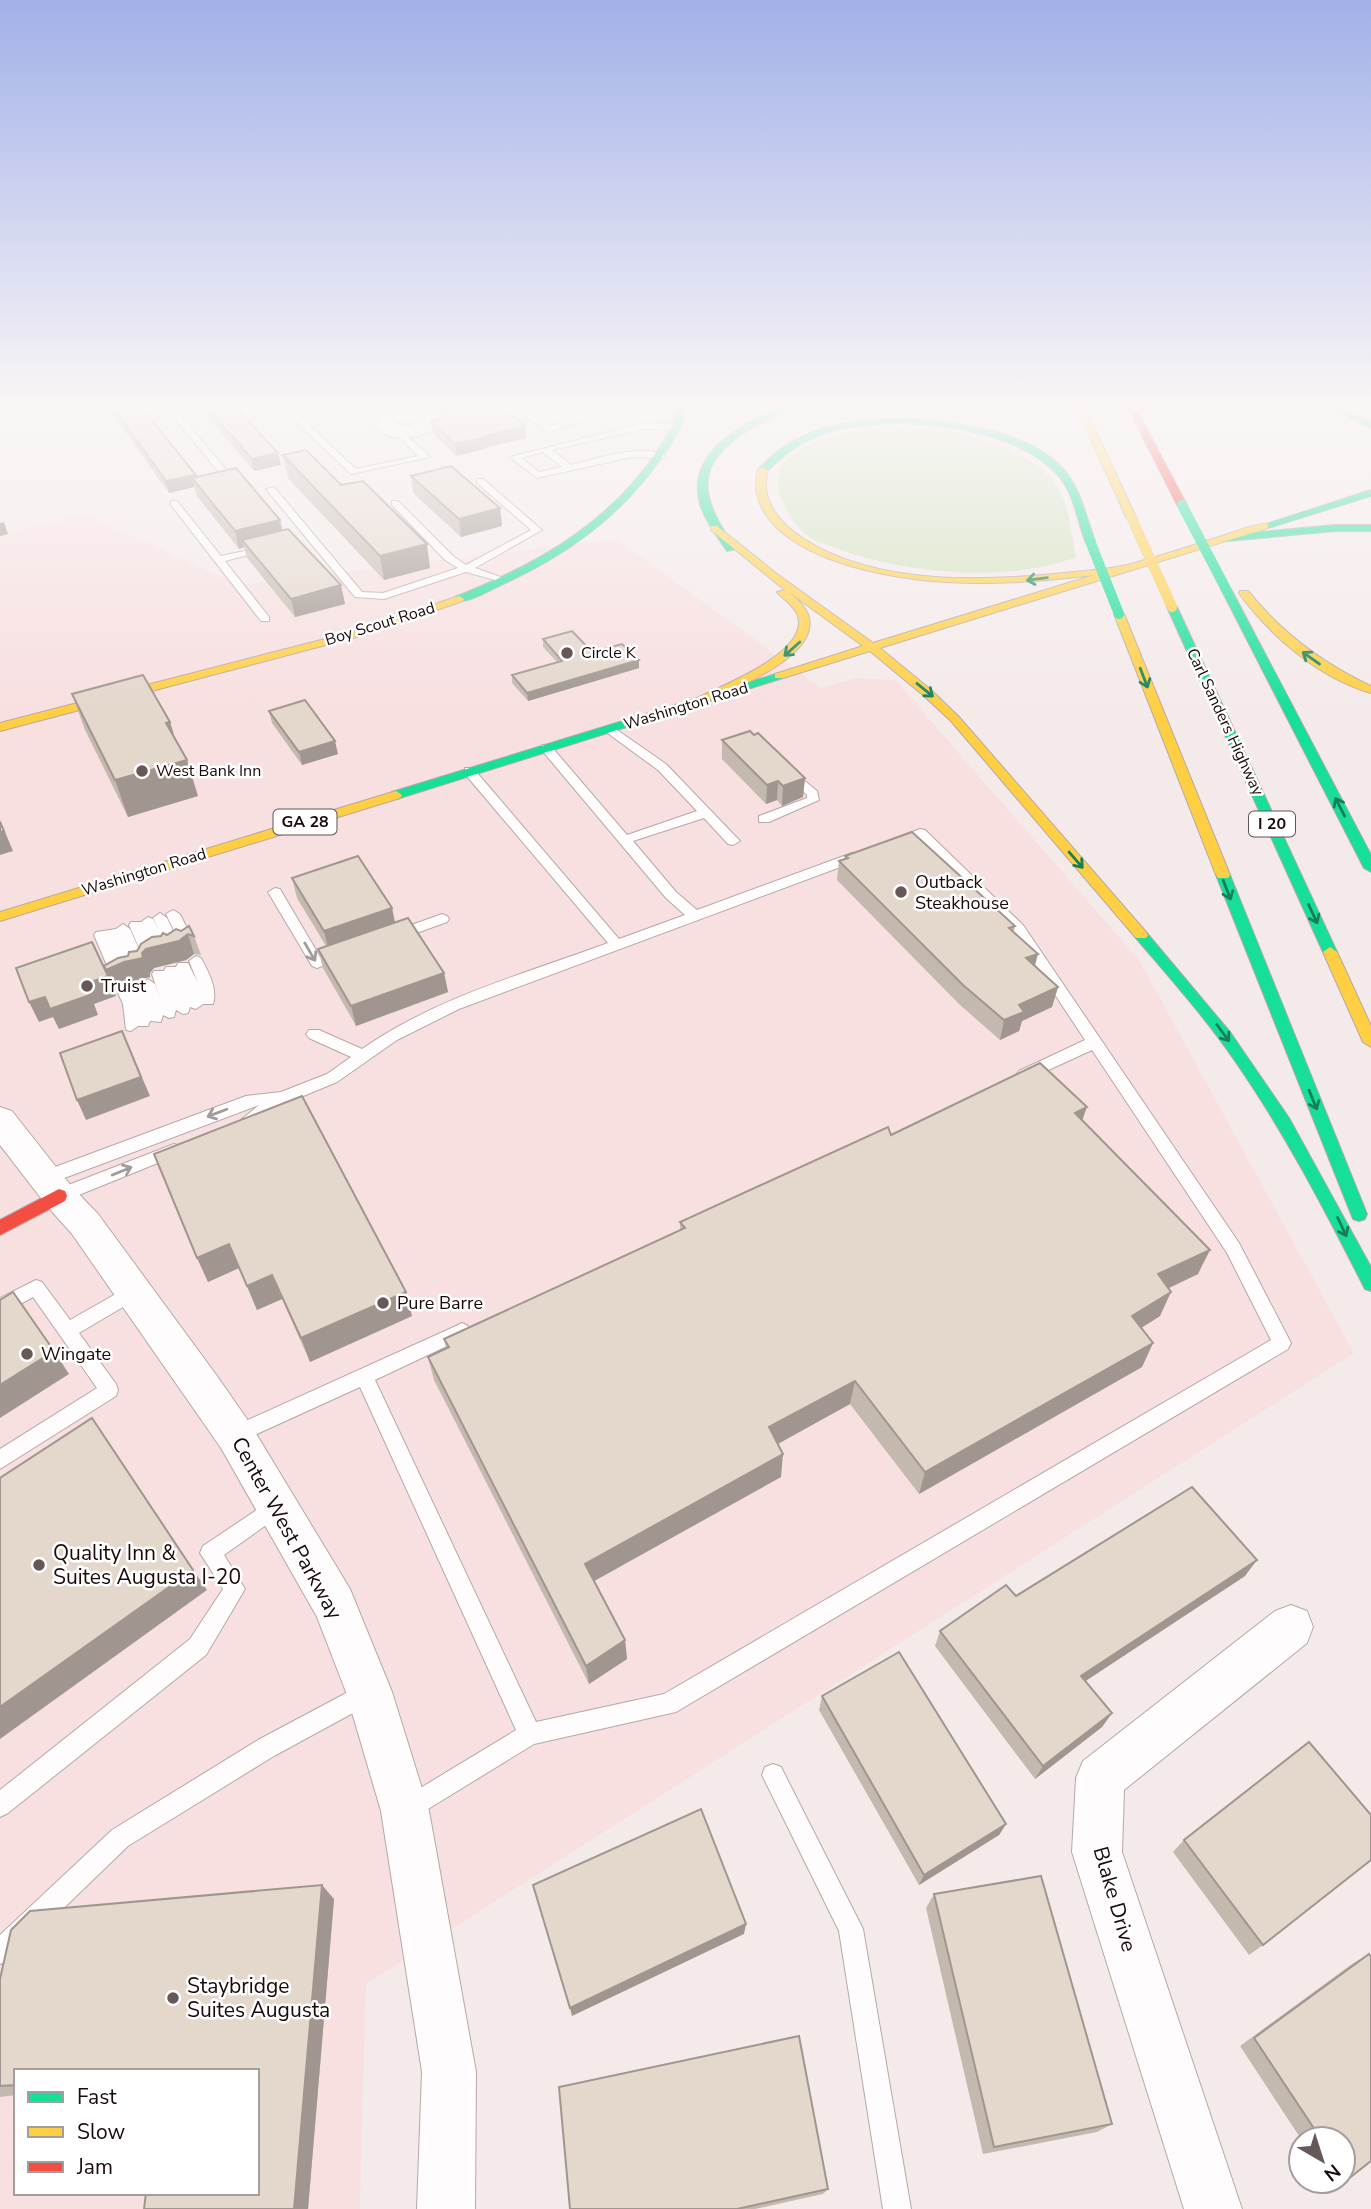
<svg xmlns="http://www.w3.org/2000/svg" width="1371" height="2209" viewBox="0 0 1371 2209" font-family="'Nunito Sans',sans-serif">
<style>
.built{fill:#f8dfe0;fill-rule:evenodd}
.green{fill:#d0e3be}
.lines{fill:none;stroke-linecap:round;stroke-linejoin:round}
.lane-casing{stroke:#b6a8a9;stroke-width:2}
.street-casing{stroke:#b6a8a9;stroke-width:2}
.fast-casing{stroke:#b6a8a9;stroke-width:2}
.slow-casing{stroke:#b6a8a9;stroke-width:2}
.jam-casing{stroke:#b6a8a9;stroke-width:2}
.lane{fill:#fefcfc;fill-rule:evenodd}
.street{fill:#fefcfc;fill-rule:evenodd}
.fast{fill:#16e098;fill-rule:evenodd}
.slow{fill:#ffcf43;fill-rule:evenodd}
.jam{fill:#f24e42;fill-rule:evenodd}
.fast-bridge-casing{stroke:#b6a8a9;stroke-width:10;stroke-linecap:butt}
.slow-bridge-casing{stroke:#b6a8a9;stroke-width:10;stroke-linecap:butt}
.fast-bridge{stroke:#16e098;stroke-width:10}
.slow-bridge{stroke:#ffcf43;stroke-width:10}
.wall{fill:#c4b9af}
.shaded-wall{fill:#a0968f}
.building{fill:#e4d7cc;stroke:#a0968f;stroke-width:2}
.oneway{stroke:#177f58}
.oneway2{stroke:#a29b9b}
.poi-dot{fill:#665858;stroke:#fff;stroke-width:2.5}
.labels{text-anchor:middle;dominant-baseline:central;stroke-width:5;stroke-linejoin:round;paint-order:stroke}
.far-street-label{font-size:16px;fill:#19090a;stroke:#fff}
.far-poi-label{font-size:16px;fill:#19090a;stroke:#fff;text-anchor:start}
.shield{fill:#fff;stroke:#5e5354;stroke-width:2}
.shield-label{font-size:16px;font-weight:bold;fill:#19090a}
.poi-label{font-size:18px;fill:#19090a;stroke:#fff;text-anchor:start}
.near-street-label{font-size:21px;fill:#19090a;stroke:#fff}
.near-poi-label{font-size:21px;fill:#19090a;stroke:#fff;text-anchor:start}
</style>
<rect width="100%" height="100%" fill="#f5eaea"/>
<path class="built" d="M87,515l152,70 378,-46 204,149 34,-10 40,2 244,280 215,393 -988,631 -6,225h-360v-1675zM16,2071h241v122h-241z"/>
<path class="green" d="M883,427c52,0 95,4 140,30 16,9 30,20 38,37 9,19 11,43 15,63 -67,26 -172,17 -240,-9 -7,-3 -18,-5 -25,-10 -14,-9 -25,-27 -31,-42 -19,-53 69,-64 103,-69z"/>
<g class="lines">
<defs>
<g id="lane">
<path d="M161,402h31l-18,5 54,65v4h-6z"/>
<path d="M323,402h16l-43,11 60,56 62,-13 -19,-19 8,-8 4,3 -3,5 22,20 -79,17 -65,-62z"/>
<path d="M377,402h9l15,13 -7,2z"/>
<path d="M506,402h10l33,24 30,-8 -19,-16h9l20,17 -41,13z"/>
<path d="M644,423l31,1 4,3 -4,3 -31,-1 -92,21 19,15c24,-6 72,-22 95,-9l-2,2 -33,-1 -94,21 -27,-21zM543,452l19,15 -23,5 -17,-14z"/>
<path d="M477,479h6l59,51 -67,38 31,11v4l-40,-11 -82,27 -29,-2 -89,-108 8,-2 88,105 21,1 75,-25 -13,-8 -53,-55v-4h6l55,55 13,9 65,-35 -54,-47z"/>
<path d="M171,501h6l44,55 47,-10v4l-43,11 44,56v4h-8l-90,-116z"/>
<path d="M610,725l56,39 74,77 -7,4 -5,-1 -24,-26 -71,23 43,51 21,18 155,-57h10l2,3 -2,3 -403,150 -62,31 -60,42 -48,20 -33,21h-12l-2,-4 17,-14 -208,78h-12l-2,-5 2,-5 207,-77 35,-4 46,-18 24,-17 -42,-19 -3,-4 3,-4h10l43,19c73,-51 162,-75 246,-106l-143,-169v-6h8l146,171 66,-24 -19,-17 -126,-150 2,-3h8l77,90 70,-24 -39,-41 -52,-38 -2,-3z"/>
<path d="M789,768l28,23 2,9 -50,22h-10v-6l48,-18v-3l-24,-23z"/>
<path d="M920,829l5,1 98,95 216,318 52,100 -3,6 -612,363 -142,32 -119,73 -8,4 -8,-4 -4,-8 4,-8 117,-71 -156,-343 -125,57 -7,-3 -3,-6 3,-6 228,-103 6,-3 6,3 3,5 -3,5 -93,44 161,342 128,-28 607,-354 -44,-87 -135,-203 -63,29h-10l-3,-4 3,-4 66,-31 -72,-109 -95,-93 -21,7 -7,-4z"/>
<path d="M275,888l5,1 40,68 19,-7 7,5 -2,3 -27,10 -5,-2 -44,-74z"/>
<path d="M173,910l7,4 14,29 -2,3 -5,2 -7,-5 -14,-29z"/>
<path d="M160,913l7,5 14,29 -7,5 -6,-4 -1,6h-10l-8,-16 8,19 -7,5 -7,-5 -14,-32 2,-3h10l7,-5 5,2 5,10 -5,-11z"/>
<path d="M442,914l5,2 2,3 -2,3 -50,18 -7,-5 2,-3z"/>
<path d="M123,924l7,5 16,36 -2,3 -9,1 -1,5 -9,1 -7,5 -7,-5 -17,-40 2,-3 20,-3z"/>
<path d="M196,956l5,2c7,13 17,31 12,46h-10l-7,5 -6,-2 -2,6 -5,1 -7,-4 -2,7 -5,1 -6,-3 -2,7 -11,-1 -2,5h-10l-7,5 -5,-1 -3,-26 -5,-11 2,-4 5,-1 6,3 1,-7h9l7,-5 7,5 6,17 -9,-27 2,-3h10l2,-4h10l2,-4h10l10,20 -9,-22z"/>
<path d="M174,1144l6,2 2,4 -2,4 -121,49 -6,-2 -2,-5 2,-5z"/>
<path d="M36,1280l6,2 28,38 58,-33 6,-2 6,2 3,5 -3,5 -61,36 37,51 2,6 -2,6 -116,73v-20l97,-61 -64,-91 -33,18v-17z"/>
<path d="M276,1497l7,2 3,7 -3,7 -59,42 21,34 -39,66 -198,158 -8,4v-27l190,-151 33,-50 -23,-36 3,-7z"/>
<path d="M367,1682l8,3 3,8 -3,8 -101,55 -146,90 -119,115 -9,3v-29l112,-105 146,-90z"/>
<path d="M773,1764l8,3 82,162 48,280h-28l-44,-278 -77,-156 3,-8z"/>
</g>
<g id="street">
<path d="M480,402h31l-3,4 -69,16 -2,6c-17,10 -47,16 -61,-1l3,-10 22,-8 34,3zM401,420l20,2 -13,4 -14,-2z"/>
<path d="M0,1107l12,4 59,75 27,28 119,162 32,46 101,167 42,103 37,119 47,261 -1,137h-58l5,-137 -41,-261 -35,-119 -29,-75 -96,-169 -149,-214 -25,-28 -47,-61z"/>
<path d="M1291,1605l16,6 6,16 -6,16 -183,147 -2,62 120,357h-58l-112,-357 4,-74 7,-17 192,-150z"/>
</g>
<g id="fast">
<path d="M680,402h8c-4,24 -17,43 -31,62 -41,56 -94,93 -156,121 -13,6 -32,18 -46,16v-4c75,-30 144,-67 193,-133 14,-19 27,-38 32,-62z"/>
<path d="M789,402h11c-14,11 -33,17 -48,26 -61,36 -52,70 -16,121l-9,2c-10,-15 -22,-30 -27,-47 -16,-55 50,-83 89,-102z"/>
<path d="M1317,402h11l43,20v6z"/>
<path d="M908,418c50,5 128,13 160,57 14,20 19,44 27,66l-5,3 -5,-3c-8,-22 -12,-51 -29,-68 -47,-50 -171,-61 -233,-39 -24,8 -39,21 -57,38l-8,-2c40,-46 92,-50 150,-52z"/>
<path d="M1371,490v6l-103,32 -8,-2z"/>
<path d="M1335,525h36v6h-36l-107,10 -5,-3 5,-3z"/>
<path d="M1222,587l9,2 140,266v17l-7,-4 -143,-279z"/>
<path d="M1172,604l5,3 160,345 -2,3 -5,2 -7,-5 -156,-345z"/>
<path d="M779,673l6,3 -2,2 -383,120 -4,1 -6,-4 2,-3z"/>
<path d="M1223,871l7,4 137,339 -2,5 -6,2 -6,-2 -2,-5 -135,-339z"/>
<path d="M1141,930l5,2 84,100 59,86 82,149v24l-6,-2c-40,-79 -81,-158 -132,-231 -29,-42 -64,-81 -97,-120l-2,-3z"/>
</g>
<g id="slow">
<path d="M1074,402h8l55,117 -2,2 -8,-2z"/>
<path d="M763,467l5,3c-9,30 12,54 36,69 75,48 185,42 270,33 18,-2 39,-3 57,-8 33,-9 65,-20 97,-30 12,-4 28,-11 40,-10v4l-388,120 51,42 28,27 187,215 2,3 -2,3h-10l-185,-217 -28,-26 -53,-44 -87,27h-8v-4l88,-28 -74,-54c7,7 18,15 20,26 9,39 -78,72 -106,85h-8v-4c26,-13 114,-46 103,-83 -3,-10 -15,-17 -21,-24l8,-2 -74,-60v-4h6l60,48 96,69 221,-68c-82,10 -160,14 -240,-8 -28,-8 -56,-19 -77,-39 -16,-16 -25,-36 -19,-58z"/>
<path d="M1240,591h8c34,42 74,72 123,95v7c-52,-15 -101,-57 -132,-100z"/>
<path d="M459,596l5,3 -1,2 -103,35 -360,95v-8l352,-91z"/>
<path d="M1119,611l5,3 106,261 -2,3h-10l-2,-3 -102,-261z"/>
<path d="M396,791l6,4 -2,3 -400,123v-9z"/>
<path d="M1330,947l7,5 34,74v21l-8,-5 -40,-90z"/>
</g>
<g id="jam">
<path d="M1125,402h8l54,103 -2,2 -8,-2z"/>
<path d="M59,1189l6,2 2,5 -2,5 -65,34v-15z"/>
</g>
</defs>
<use href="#lane" class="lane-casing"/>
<use href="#street" class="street-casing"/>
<use href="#fast" class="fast-casing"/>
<use href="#slow" class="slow-casing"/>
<use href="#jam" class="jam-casing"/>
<use href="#lane" class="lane"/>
<use href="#street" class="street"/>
<use href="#fast" class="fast"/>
<use href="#slow" class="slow"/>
<use href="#jam" class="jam"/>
<defs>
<g id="fast-bridge">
<path d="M1182,505l44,84"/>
<path d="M1090,541l29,73"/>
</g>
<path id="slow-bridge" d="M1132,519l40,88"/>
</defs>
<use href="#fast-bridge" class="fast-bridge-casing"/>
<use href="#slow-bridge" class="slow-bridge-casing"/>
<use href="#fast-bridge" class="fast-bridge"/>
<use href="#slow-bridge" class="slow-bridge"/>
</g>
<g class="wall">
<path d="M104,402h33l60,75 83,43 2,10 63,74 -50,13 -48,-59 -3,-11 -5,2 -42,-53 -3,-9 -25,6z"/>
<path d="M199,402h32l50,63 -27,6 -53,-62z"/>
<path d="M409,402h59l-33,7 -19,-1z"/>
<path d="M431,422l94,4 1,12 -42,10v1l-28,7 -23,-23z"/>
<path d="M283,455l58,30 89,83 -46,12 -96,-102z"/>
<path d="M411,476l89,32 2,18 -41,11 -48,-44z"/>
<path d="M543,639l49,13 47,8v8l-111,33 -16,-18v-8l45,-13 -14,-15z"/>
<path d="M72,694l98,28 5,18 23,56 -70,21 -43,-87z"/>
<path d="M269,711l69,43 -36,11 -30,-42z"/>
<path d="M722,740l83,38 -2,19 -21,9 -5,-6 -11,4 -44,-45z"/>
<path d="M845,856l170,70 -1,5 21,36 23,20 -6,20 -30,14 -3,10 -19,9 -41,-36 -122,-124 2,-19 6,-2z"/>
<path d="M292,878l100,30 3,14 49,51 4,19 -92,34 -33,-58 -5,-19 8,-3 -29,-48z"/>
<path d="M176,929l18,7 7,19 -7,-1 -8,6 -32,8 -4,5v4l-18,4 -18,9 -10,-24 24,-10z"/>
<path d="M1082,1120l116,154 -29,14 -9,28 -19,12 12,15 -11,24 -223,127 -69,-90 -73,40 4,33 -187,104 31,59 2,19 -38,25 -155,-304 -6,-23 18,-9 -2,-9 236,-109v-8l211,-87z"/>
<path d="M154,1154l258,162 -102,46 -28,-63 -25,11 -18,-42 -31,14z"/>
<path d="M1245,1576l-160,105 27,32 -10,14 -67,52 -100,-133 5,-15 76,-35z"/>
<path d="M822,1696l184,128 -7,11 -80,50 -100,-175z"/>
<path d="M1184,1840l79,105 -14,10 -76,-103z"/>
<path d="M934,1894l178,230 -15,8 -114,22 -57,-246z"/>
<path d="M334,1899l-26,310h-164l113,-138h-241v24l-16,2v-118z"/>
<path d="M1369,1954l-21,225 -5,2v-42h-42l-61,-93 112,-82z"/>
<path d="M1328,2181h13l-11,3z"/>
<path d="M828,2189l-5,5 -68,15h-185z"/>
</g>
<g class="shaded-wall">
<path d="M434,402h34l-33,7z"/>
<path d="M525,426l1,12 -42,10v1l-28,7 -1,-12 26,-7z"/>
<path d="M278,453l3,12 -27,6 -2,-12z"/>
<path d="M196,475l3,11 -7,-8 2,9 -25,6 -3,-12z"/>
<path d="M500,508l2,18 -41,11 -2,-18z"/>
<path d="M280,520l4,17 -42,3 2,7 -5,2 -4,-18z"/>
<path d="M4,522l4,12 -8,2v-13z"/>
<path d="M427,544l3,24 -46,12 -4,-24z"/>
<path d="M341,585l4,19 -50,13 -4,-18z"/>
<path d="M639,660v8l-111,33 -1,-8z"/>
<path d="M170,722l11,36 -15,-35z"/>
<path d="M335,741l3,13 -36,11 -3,-13z"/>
<path d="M187,760l11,36 -70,21 -13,-37z"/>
<path d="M805,778l-2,19 -21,9 1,-20z"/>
<path d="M778,781l-1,19 -11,4 1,-19z"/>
<path d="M0,820l13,31 -13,4z"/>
<path d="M392,908l4,20 -67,23 -5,-20z"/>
<path d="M188,934l6,20 -8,6 -32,8 -4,5v4l-18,4 -18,9 -8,-20 36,-17 4,-4z"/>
<path d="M1038,954l-5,19 -7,-15z"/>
<path d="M444,973l4,19 -92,34 -5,-20z"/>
<path d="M108,976l8,20 -22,8 4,11 -39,14 -6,-12 -14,5 -10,-20z"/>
<path d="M1058,987l-6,20 -30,14 -3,10 -19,9 4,-20 15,-15z"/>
<path d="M122,1031l28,65 -64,24 -9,-20z"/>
<path d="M1087,1107l-9,25 -3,-19z"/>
<path d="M229,1244l10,24 -31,14 -11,-24z"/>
<path d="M1210,1250l-12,24 -50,24 10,-24z"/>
<path d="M272,1275l10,24 -25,11 -10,-24z"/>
<path d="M406,1292l6,24 -102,46 -9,-24z"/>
<path d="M1171,1292l-11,24 -38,24 10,-24z"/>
<path d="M1153,1343l-11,24 -223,127 6,-22z"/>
<path d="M54,1351l15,23 -69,44v-33z"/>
<path d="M855,1381l-5,23 -83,46 2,-23z"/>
<path d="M783,1454l-2,23 -194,108 -2,-21z"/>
<path d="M1257,1560l-12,16 -173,114 9,-14z"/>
<path d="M193,1570l14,20 -207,149v-32z"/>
<path d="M625,1640l2,19 -38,25 -3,-18z"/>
<path d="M1112,1713l-10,14 -67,52 8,-13z"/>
<path d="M1006,1824l-7,11 -80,50 5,-10z"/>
<path d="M322,1885l12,14 -26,310h-14z"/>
<path d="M746,1924l-2,10 -172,82 -2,-8z"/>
</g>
<g class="building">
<path d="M109,402h28l59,73 -30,6z"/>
<path d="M202,402h29l47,51 -26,6z"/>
<path d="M488,402h7l30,24 -44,11 2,1 -28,6 -24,-22 9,-3v-6z"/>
<path d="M306,450l35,35 22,-4 64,63 -47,12 -97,-101z"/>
<path d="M451,466l49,42 -41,11 -48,-43z"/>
<path d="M236,468l44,52 -45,11 -43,-53z"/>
<path d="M288,529l53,56 -50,14 -49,-59z"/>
<path d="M572,631l20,21 30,-8 17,16 -112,33 -15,-18 50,-14 -19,-22z"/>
<path d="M143,675l27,47 -4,1 21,37 -72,20 -43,-86z"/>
<path d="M305,700l30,41 -36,11 -30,-41z"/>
<path d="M750,731l4,4 4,-2 47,45 -22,8 -5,-5 -11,4 -45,-45z"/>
<path d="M0,822l4,9 -4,1z"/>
<path d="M912,832l103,94 -6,2 29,26 -12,4 32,29 -39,18 5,7 -20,8 -41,-35 -124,-124 9,-3 -3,-2z"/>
<path d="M358,856l34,52 -68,23 -32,-53z"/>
<path d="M408,918l36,55 -93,33 -33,-57z"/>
<path d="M189,926l5,10 -6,-2 -9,7 -33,8 -4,4 1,5 -19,4 -18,8 -2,-4 14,-8 10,-2 1,-4 8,-1 4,-7 11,-7 9,-1 2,-3 4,2 9,-6 5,2z"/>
<path d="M92,942l16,34 -23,8 5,11 -40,14 -5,-12 -16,5 -13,-34z"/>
<path d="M122,1031l19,46 -64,23 -17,-47z"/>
<path d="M1040,1063l47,44 -12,6 135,137 -52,24 13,18 -39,24 21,27 -228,129 -70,-91 -86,46 14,27 -198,110 40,76 -39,26 -158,-309 21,-10 -5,-8 241,-111 -5,-6 208,-95 3,8z"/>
<path d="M302,1096l104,196 -105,46 -29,-63 -25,11 -18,-42 -32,14 -43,-104z"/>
<path d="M13,1292l41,59 -54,34v-85z"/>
<path d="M92,1418l101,152 -193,137v-229z"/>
<path d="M1192,1487l65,73 -176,116 31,37 -69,53 -103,-135 66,-46 10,11z"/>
<path d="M899,1652l107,172 -82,51 -102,-179z"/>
<path d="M1309,1742l62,73v45l-108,85 -79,-105z"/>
<path d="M701,1809l45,115 -176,84 -37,-123z"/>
<path d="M1041,1876l71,248 -118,23 -60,-253z"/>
<path d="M322,1885l-28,324h-150l2,-16h111v-122h-241v14l-16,1v-107l11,-49 19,-19z"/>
<path d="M1369,1954l2,3v204l-23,18 -5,-6v-34h-22l-67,-101z"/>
<path d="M799,2036l29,153 -91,20h-167l-11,-122z"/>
</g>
<defs><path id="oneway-shaft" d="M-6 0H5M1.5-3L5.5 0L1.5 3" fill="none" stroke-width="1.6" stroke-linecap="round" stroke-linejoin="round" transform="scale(1.75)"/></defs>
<g class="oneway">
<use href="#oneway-shaft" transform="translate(1037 579) rotate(173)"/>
<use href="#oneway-shaft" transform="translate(792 649) rotate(138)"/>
<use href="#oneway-shaft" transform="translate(1311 658) rotate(-145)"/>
<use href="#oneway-shaft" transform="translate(1144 678) rotate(69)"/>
<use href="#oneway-shaft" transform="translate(925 690) rotate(39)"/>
<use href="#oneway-shaft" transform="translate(1340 807) rotate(-117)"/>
<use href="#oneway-shaft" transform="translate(1076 860) rotate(49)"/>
<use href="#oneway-shaft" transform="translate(1227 890) rotate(69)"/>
<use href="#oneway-shaft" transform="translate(1313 914) rotate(65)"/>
<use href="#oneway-shaft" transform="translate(1223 1033) rotate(54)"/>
<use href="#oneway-shaft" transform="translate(1313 1100) rotate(68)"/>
<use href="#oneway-shaft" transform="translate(1342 1227) rotate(65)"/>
</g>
<g class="oneway2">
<use href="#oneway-shaft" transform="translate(310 952) rotate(60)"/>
<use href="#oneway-shaft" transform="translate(217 1113) rotate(159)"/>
<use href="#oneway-shaft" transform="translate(122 1171) rotate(-22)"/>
</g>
<linearGradient id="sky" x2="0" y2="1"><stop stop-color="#a2b0e9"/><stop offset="0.57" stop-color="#faf6f6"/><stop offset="1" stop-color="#faf6f6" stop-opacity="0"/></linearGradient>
<rect width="1371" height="711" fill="url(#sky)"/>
<g class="poi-dot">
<circle cx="567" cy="653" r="7"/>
<circle cx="142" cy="771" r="7"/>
<circle cx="901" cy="892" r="7"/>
<circle cx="87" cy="986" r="7"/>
<circle cx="383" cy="1303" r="7"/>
<circle cx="27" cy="1354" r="7"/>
<circle cx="39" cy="1565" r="7"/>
<circle cx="173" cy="1998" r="7"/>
</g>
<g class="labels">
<g class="far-street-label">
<text transform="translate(380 624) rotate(-17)">Boy Scout Road</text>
<text transform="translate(686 706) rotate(-17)">Washington Road</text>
<text transform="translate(1225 722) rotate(65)">Carl Sanders Highway</text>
<text transform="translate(144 872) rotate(-17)">Washington Road</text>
</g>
<g class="far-poi-label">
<text x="581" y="653">Circle K</text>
<text x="156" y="771">West Bank Inn</text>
</g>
<g class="shield">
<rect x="273.5" y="809.5" width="63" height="25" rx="5"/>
<rect x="1249" y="811.5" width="46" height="25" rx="5"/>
</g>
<g class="shield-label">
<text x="305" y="822">GA 28</text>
<text x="1272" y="824">I 20</text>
</g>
<g class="poi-label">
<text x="915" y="882">Outback<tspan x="915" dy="21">Steakhouse</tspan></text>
<text x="101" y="986">Truist</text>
<text x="397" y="1303">Pure Barre</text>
<text x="41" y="1354">Wingate</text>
</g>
<g class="near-street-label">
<text transform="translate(287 1528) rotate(61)">Center West Parkway</text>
<text transform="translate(1115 1899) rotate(74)">Blake Drive</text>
</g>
<g class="near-poi-label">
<text x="53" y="1553">Quality Inn &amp;<tspan x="53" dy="24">Suites Augusta I-20</tspan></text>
<text x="187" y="1986">Staybridge<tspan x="187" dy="24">Suites Augusta</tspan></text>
</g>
</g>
<rect x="14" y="2069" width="245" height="126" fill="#ffffff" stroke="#a39d9d" stroke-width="2"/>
<rect x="28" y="2092" width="35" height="10" fill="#16e098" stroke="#a39d9d" stroke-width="2"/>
<text x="77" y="2104" font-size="21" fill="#19090a">Fast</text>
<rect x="28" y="2127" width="35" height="10" fill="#ffcf43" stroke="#a39d9d" stroke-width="2"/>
<text x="77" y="2139" font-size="21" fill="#19090a">Slow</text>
<rect x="28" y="2162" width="35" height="10" fill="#f24e42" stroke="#a39d9d" stroke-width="2"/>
<text x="77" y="2174" font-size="21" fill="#19090a">Jam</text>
<g transform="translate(1322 2160) rotate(141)"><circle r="33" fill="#ffffff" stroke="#a39d9d" stroke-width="2"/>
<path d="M0-5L12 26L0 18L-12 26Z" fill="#665858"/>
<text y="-10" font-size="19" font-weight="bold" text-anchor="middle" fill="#19090a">N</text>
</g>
</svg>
